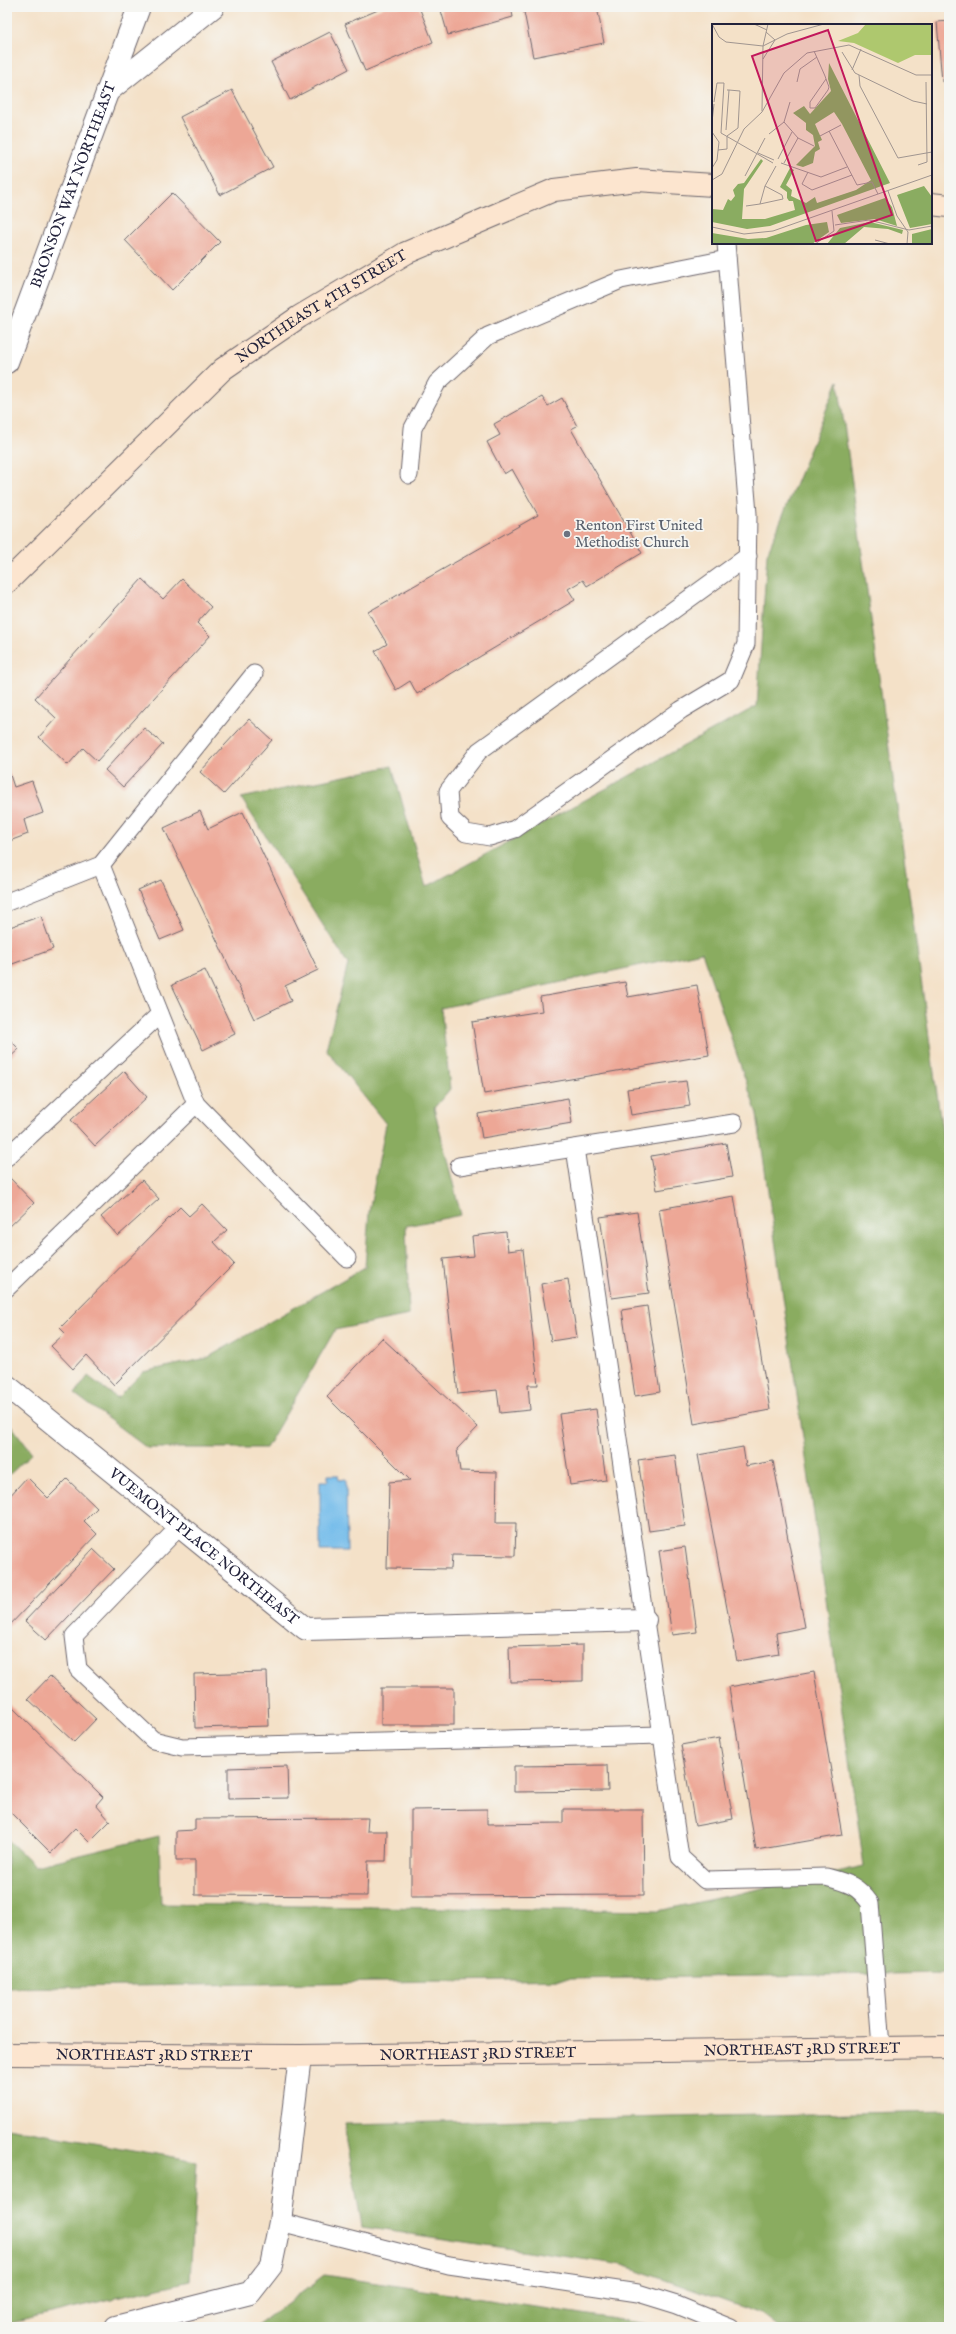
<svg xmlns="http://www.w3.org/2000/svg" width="956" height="2334" viewBox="0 0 956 2334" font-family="'IM FELL English',serif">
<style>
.forest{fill:#8aac61;stroke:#56674e}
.water{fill:#72bbea;stroke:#4a6e92}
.building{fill:#eda796}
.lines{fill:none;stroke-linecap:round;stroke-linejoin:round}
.lane-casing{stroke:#6c656c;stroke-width:19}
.street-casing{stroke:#6c656c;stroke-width:24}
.secondary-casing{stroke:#6c656c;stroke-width:24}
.lane{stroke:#fff;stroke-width:17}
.street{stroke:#fff;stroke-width:22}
.secondary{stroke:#fce5cf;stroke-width:22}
.worship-dot{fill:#6b7280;stroke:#f6f6f2;stroke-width:1.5}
.labels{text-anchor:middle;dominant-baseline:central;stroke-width:3.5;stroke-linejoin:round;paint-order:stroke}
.street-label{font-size:15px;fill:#22223b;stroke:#f6f6f2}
.worship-label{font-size:15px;fill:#5b616d;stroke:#f6f6f2;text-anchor:start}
.inset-road{fill:none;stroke:#a09590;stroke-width:1}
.view{fill:#c2185b;fill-opacity:0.15;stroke:#c2185b;stroke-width:2}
.inset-edge{fill:none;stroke:#22223b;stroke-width:2}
</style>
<rect width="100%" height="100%" fill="#f6f6f2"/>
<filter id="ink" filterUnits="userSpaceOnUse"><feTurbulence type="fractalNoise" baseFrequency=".025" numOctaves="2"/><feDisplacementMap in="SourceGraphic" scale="8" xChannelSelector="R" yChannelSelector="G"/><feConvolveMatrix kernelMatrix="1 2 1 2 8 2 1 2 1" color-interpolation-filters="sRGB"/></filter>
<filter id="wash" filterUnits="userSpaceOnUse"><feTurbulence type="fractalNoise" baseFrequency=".012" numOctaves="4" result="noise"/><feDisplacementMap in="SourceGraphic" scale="16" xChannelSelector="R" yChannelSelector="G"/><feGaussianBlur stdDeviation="0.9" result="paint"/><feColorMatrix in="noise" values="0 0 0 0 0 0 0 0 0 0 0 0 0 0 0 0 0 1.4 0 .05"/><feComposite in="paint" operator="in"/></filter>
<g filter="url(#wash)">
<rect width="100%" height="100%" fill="#f4e1c8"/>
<g class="forest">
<path d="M838,381l111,800v792l-942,15v-149l28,27 124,-30 2,68 497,7 206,-45 -107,-752 -55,-162 -261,56 9,81 -16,19 27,107 -55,11 3,89 -74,15 -69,118h-119l-72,-54 13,-18 29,22 26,-26 64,-14 158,-91 4,-55 17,-88 -60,-75 22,-85 -107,-166 151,-32 34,121 331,-181 10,-152z"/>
<path d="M7,1420l25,33 -25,24z"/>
<path d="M948,2111l1,216h-171l-17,-13 -138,-49 -261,-38 -18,-103z"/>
<path d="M7,2128l190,33 -7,120 -183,42z"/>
<path d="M325,2275l342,52h-412z"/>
</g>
<path class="water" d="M328,1475h10l1,5 7,-1 1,72h-27v-70h8z"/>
<g id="blocks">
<g class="building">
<path d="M385,7h34l14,35 -68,29 -20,-47z"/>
<path d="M440,7h71l2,10 -65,18z"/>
<path d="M523,7h74l7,36 -71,14z"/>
<path d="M949,21v60l-7,1 -5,-60z"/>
<path d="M330,32l19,37 -59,31 -19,-38z"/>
<path d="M232,90l41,77 -53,28 -40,-78z"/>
<path d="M172,193l48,49 -48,48 -47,-50z"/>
<path d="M542,397l6,9 14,-8 15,28 -6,3 71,124 -55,33 -4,-6 -15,9 7,11 -158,94 -7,-13 -14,9 -21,-39 12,-7 -19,-32 170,-97 -26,-46 -8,5 -17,-32 13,-7 -6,-11z"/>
<path d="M142,579l21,20 19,-20 29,28 -14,16 13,13 -113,125 -14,-13 -15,17 -29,-28 17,-19 -21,-20z"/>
<path d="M249,719l23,21 -48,54 -24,-22z"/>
<path d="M144,728l19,16 -40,43 -18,-17z"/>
<path d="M7,766l7,21 18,-6 11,32 -19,7 4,14 -21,8z"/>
<path d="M200,811l8,18 35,-17 75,158 -33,16 6,15 -37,18 -90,-191z"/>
<path d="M161,880l23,50 -24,10 -22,-50z"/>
<path d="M41,916l12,33 -46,17v-38z"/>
<path d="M205,970l30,64 -32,16 -31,-65z"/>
<path d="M625,982l3,15 69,-12 12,70 -225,39 -12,-72 70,-11 -2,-14z"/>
<path d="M7,1037l12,12 -12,11z"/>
<path d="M124,1071l23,26 -52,49 -24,-26z"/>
<path d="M686,1081l4,25 -59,9 -4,-26z"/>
<path d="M568,1098l4,25 -90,15 -4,-24z"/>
<path d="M726,1143l6,34 -75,13 -6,-34z"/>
<path d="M10,1178l24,25 -27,26v-48z"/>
<path d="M142,1180l17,19 -41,37 -17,-19z"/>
<path d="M734,1196l36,214 -76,14 -35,-215z"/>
<path d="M202,1204l25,26 -13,12 20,22 -120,121 -28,-30 -13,14 -22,-23 14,-13 -5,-5 120,-121 9,9z"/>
<path d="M637,1212l12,81 -37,5 -12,-81z"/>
<path d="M506,1232l2,19 15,-2 15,136h-10l2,25 -30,3 -3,-23 -39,4 -15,-135 31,-3 -2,-20z"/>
<path d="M568,1279l9,58 -26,4 -10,-57z"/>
<path d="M647,1306l13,86 -25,4 -13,-86z"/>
<path d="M382,1338l96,89 -21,22 3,22 37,1 -1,51h20l-1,33 -63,-1 -1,14 -64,-1 2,-86 21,-2 -83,-83z"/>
<path d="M596,1409l10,71 -36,5 -11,-71z"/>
<path d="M743,1447l3,19 27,-5 32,166 -29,6 3,21 -42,7 -39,-206z"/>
<path d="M675,1455l10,71 -36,5 -11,-71z"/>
<path d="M27,1477l21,21 19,-19 30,29 -13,13 13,13 -90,94v-129z"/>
<path d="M685,1547l12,85 -25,3 -13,-84z"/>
<path d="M93,1549l21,20 -68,71 -21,-19z"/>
<path d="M583,1645v36l-73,1 -1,-35z"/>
<path d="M267,1672l2,54 -74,2 -1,-54z"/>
<path d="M814,1672l28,163 -86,15 -27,-163z"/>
<path d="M50,1676l46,43 -22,23 -46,-43z"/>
<rect x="381" y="1688" width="73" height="37"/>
<path d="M7,1702l96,95 -7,8 14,16 -21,21 -14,-14 -24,25 -44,-44z"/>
<path d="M719,1738l14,81 -38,7 -14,-81z"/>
<path d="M607,1765l1,26 -94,1v-26z"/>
<path d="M287,1766l1,32 -60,1v-31z"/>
<path d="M487,1809v15l76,-1v-14h80l1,86 -233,1v-86z"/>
<path d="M368,1818l-1,13h20l-1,30h-18l-1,35 -172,-1v-35h-19v-29l19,-1v-11z"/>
</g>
</g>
</g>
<g filter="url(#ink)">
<use href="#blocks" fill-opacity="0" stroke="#6c656c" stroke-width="1"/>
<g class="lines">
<defs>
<g id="lane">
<path d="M726,243l22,271 -2,130 -15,36 -50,30 -166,119 -25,8 -24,-4 -16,-15 -2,-27 31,-40 269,-195"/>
<path d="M409,475l4,-47 24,-45 51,-47 133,-56 106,-21"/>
<path d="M101,865l95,239 151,154"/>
<path d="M7,902l94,-37 153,-191"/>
<path d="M575,1148l105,709 25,23 121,-3c22,6 31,8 44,26l11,144"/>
<path d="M7,1157l153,-143"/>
<path d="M459,1166l275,-43"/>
<path d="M7,1288l189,-184"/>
<path d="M180,1526l-106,110 4,33 75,71 29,7 480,-12"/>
<path d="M280,2222l169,43 189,28 39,12 54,22"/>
</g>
<g id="street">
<path d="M107,92l106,-85"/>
<path id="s1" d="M7,362l132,-355"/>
<path id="s2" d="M7,1386l299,243 339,-9"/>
<path d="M116,2327l134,-34 21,-27 9,-44 20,-166"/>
</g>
<g id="secondary">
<path d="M931,204l18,2"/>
<path id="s3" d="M7,582l216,-213 76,-52 107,-64 148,-63 83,-10 76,5"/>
<path id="s4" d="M7,2054l293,2 649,-9"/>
</g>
</defs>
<use href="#lane" class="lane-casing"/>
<use href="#street" class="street-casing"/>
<use href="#secondary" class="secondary-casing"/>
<use href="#lane" class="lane"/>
<use href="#street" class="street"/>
<use href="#secondary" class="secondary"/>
</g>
</g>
<circle class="worship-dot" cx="567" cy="534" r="4"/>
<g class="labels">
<g class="street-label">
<text stroke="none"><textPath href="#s1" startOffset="189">BRONSON WAY NORTHEAST</textPath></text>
<text stroke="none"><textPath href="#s3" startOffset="420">NORTHEAST 4TH STREET</textPath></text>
<text stroke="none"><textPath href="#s2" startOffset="254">VUEMONT PLACE NORTHEAST</textPath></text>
<text stroke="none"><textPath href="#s4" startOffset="795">NORTHEAST 3RD STREET</textPath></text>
<text stroke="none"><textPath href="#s4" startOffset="471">NORTHEAST 3RD STREET</textPath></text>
<text stroke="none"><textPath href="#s4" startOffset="147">NORTHEAST 3RD STREET</textPath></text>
</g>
<g class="worship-label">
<text x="575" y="525">Renton First United<tspan x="575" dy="17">Methodist Church</tspan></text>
</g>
</g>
<g transform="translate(712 24)">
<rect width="220" height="220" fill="#f4e1c8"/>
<path d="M154,0h66v31h-17l-17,8 -44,-20 -16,-2 20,-8z" fill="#aec86e"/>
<path d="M117,39l61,120 -120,43 -23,3 -35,-7v-13l11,1 5,-11 3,2 4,-5 -2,-6 5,-6 6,-1 17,-24 2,2 -19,28 -2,30h23l30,-9 -2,-9h-4l-2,-3v-6l-7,-5 10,-19 4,2 -8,15 6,5 -1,6 15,7 9,-6 2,6 39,-13 15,-10 -29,-56 -8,-12 -19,12 7,16 -4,2 2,7 -5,3 -2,11 -10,4 -7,-2 19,-19 -2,-11 -7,-5v-7l-13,-10 11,-7 6,8 21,-23 -3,-12zM212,162l8,11v27l-22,4 -13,-33zM173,174l7,9 5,19 -22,-7 -34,4 -4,-8zM115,198l2,10 -17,12 -100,-1v-10l36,6 18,-1 40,-13zM158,198l33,8 -1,4 -14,-5 -24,-2 -20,17h-17l13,-16zM220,205v15h-20v-10z" fill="#8aac61"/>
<path class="inset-road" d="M0,0l7,13 7,5 37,4M42,0l13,6M51,22l24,-12 37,-10M102,27l11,25 1,3 3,8 -1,3 -13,18h-5v-6l16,-23M130,28l13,21 58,28 14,3M51,35l12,-19 -9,-8M140,46l9,-21M147,51l1,11 38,72 34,-6M85,58l3,-13 17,-12M2,78l3,-19h7l-3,50 52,30M50,87l1,-65 5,-22M0,98l2,-18M72,98l14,16 16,8M14,106l3,-40h-2M117,107l28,54 15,-3 6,12M0,108l7,10 -2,18 -5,8M57,110l15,-12 6,-20M108,112l21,-11M6,126l9,-1v-13l11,-8 2,-37 -11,-1M46,129l16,7M66,135l14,-27M69,139l40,14 26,-10M72,139l14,-25M206,141l9,-3 -1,-80M96,148l-6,12 10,6 40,-15M33,152l20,-38M0,156l10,-6 22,-45 18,-17 22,-39 23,-20 42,-8 67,30h16M53,162l17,9 1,4 -23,5 5,-18 11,-20M176,167l9,25 11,16 -1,12M34,182l14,-2M123,201l34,-5 40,10 23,-4M0,203l32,7 29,-3 159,-56M163,216l15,4M103,220l19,-13 -2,-20"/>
<path class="view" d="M116,6l64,185 -76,26 -64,-185z"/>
<rect width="220" height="220" class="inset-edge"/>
</g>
<rect width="956" height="2334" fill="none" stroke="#f6f6f2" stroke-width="24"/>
</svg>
